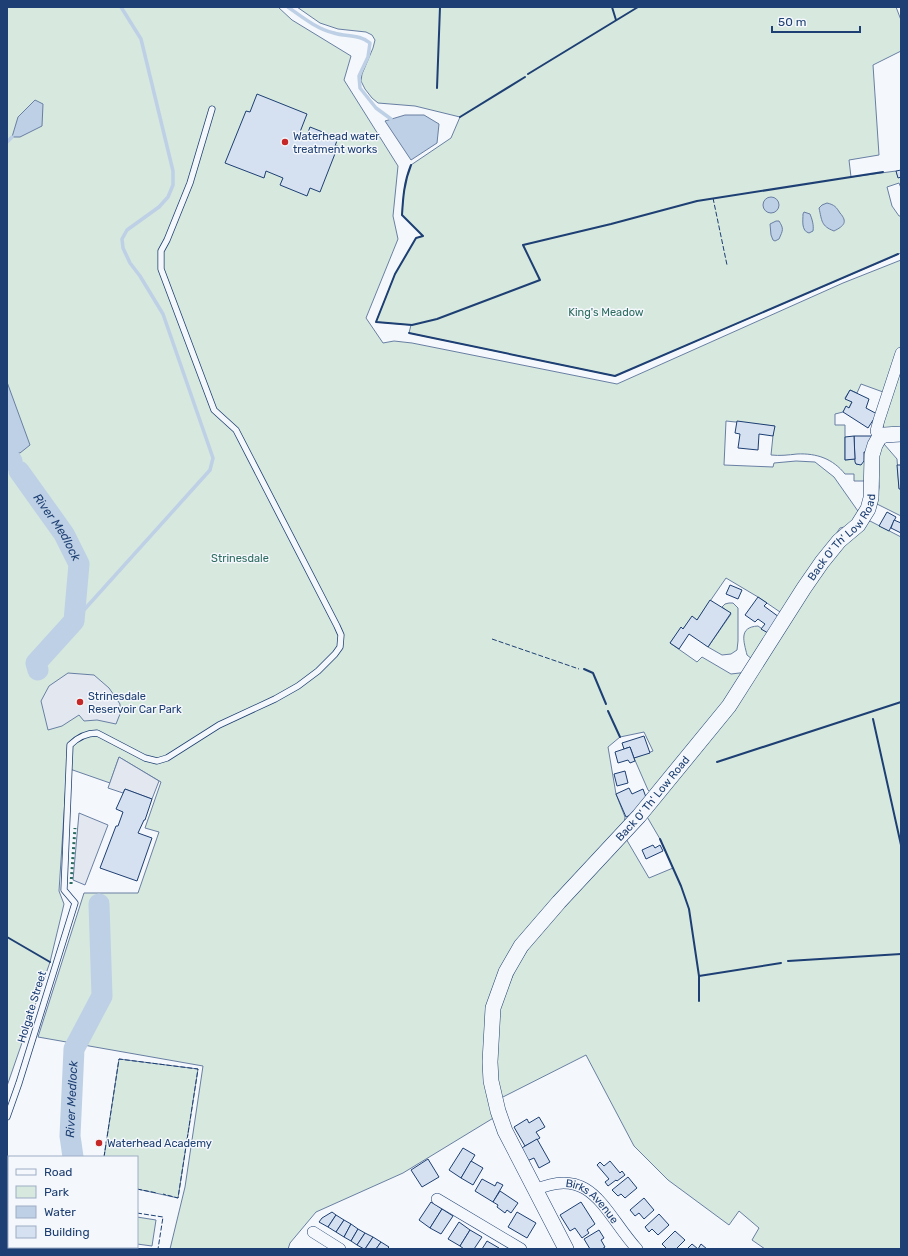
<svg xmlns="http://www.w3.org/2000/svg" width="908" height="1256" viewBox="0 0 908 1256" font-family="Rubik,sans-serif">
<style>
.green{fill:#d7e8df;stroke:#687fa3}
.parking{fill:#e3e8f0;stroke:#687fa3}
.water{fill:#bed0e5;stroke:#687fa3}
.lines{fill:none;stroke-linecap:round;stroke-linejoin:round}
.stream{stroke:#bed0e5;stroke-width:3.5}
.river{stroke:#bed0e5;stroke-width:21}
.building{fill:#d5e0f0;stroke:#1d3f73}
.lane-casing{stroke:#1d3f73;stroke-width:7}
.street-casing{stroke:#1d3f73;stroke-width:12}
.secondary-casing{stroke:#1d3f73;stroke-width:16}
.lane{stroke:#f4f7fb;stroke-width:5.5}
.street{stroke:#f4f7fb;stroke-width:11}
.secondary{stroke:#f4f7fb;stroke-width:15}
.hedge{stroke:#2c6c60;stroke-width:3;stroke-dasharray:2 3;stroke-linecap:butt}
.fence{stroke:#1d3f73;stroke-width:1;stroke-dasharray:5 2;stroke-linecap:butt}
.wall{stroke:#1d3f73;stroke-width:2}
.poi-dot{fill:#c62828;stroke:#f4f7fb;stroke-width:1.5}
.labels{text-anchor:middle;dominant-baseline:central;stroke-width:3;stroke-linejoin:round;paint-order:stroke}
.poi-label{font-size:11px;fill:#1d3f73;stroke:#f4f7fb;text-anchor:start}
.park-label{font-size:11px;fill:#2c6c60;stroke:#f4f7fb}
.street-label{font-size:11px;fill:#1d3f73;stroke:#f4f7fb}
.water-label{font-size:12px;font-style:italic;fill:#1d3f73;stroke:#f4f7fb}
</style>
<rect width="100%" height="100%" fill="#f4f7fb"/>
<g class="green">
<path d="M7,7h271l14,13 59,36 -7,24 54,86 -5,50 5,23 -32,79 17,25 11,-2 18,2 205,41 226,-101 58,-23v87l-18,45 -22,-8 -4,9 -7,-3 -5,8 7,4 -3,6 -3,-1 -3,5 -8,2v11h10v35l10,-1 1,5h5l3,-12h5l-2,29h-13v-7h-9c-12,-15 -28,-21 -48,-20 -9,1 -17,2 -26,1l3,-29 -48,-5 -2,44 49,2 1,-4 22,-2 19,1 19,15 26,37 -11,12 -9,2 -57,86 -25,-17 -32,-19 -29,42 -5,-3 -9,12 -2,-1 -11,15 27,19 5,-5 29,17 17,-2 -97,121 -3,-3 -14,-32 19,-7 -9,-19 -24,5 -12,10 8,47 9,23 -1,8 -124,145 -5,147 -92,56 -87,39 -26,31 -2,6h-118l15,-62 18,-121 -165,-29 46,-144h54l21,-61 -14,-4 16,-46 -42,-25 -9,26 -43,-15 -8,123 5,13 -14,58 -43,124z"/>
<path d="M297,7h599l5,13v31l-28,14 6,90 -30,5 2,17 45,-6 2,6h3v11l-2,-5 -12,4 5,19 7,10h2v37l-286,123 -206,-43 2,-8 -35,-3 19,-48 21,-36 7,-2 -21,-21c1,-17 2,-33 9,-50l40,-27 9,-21 -45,-11 -37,-3 -6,-5 -7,-9 -4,-8 1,-7 11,-26 2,-8 -3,-5 -6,-3 -28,-3 -18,-6z"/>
<path d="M901,368v62l-17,-1 -2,-8z"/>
<path d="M884,444l13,15 2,29 2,1v27l-24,-12 2,-17 -1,-18 2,-20z"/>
<path d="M870,521l31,16v712h-136l-13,-9 7,-12 -20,-17 -10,14 -61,-45 -34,-34 -48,-91 -89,45 -3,-23 6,-72 16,-37 19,-30 90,-101 24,41 24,-10 -13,-29 -14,-24 162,-225 40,-53z"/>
<path d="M729,603h4l5,5v33l-1,9 -6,4 -9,1 -14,-8 23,-33 -9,-7 3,-3z"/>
<path d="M758,626l10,7 -16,26 -5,-4c-3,-13 -9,-28 11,-29z"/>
<path d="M119,1059l79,10 -20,129 -41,-9v-32h-33z"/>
<path d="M137,1217l19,3 -4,26 -15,-2z"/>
<path d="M98,1247h26l12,2h-39z"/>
</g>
<g class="parking">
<path d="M68,673l26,2 15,13 11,16v10l-4,10 -19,-4 -13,1 -5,-6 -17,11 -14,4 -7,-29 8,-15z"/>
<path d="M119,757l40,24 -7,18 -27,-10 -2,4 -15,-5z"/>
<path d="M79,813l29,12 -23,60 -12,-5z"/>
</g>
<g class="water">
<path d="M35,100l8,4 -1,22 -22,11h-8l6,-20z"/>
<path d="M405,115h19l15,9 -2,19 -26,17 -26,-39z"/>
<circle cx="771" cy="205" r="8"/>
<path d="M827,203c8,2 9,4 13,10 8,9 4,13 -6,18 -13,-5 -12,-10 -15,-23l3,-3z"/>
<path d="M804,212l6,2c2,5 4,11 3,17l-4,2c-8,-2 -6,-13 -6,-19z"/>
<path d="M776,221h3c5,8 4,9 0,18l-4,2 -2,-1 -2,-5 -1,-11z"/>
<path d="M7,382l23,63 -10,8 -9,-1 -4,2z"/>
</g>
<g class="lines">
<g class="stream">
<path d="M288,7c14,10 29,22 46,26 12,4 26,1 36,10l-2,14 -9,19 1,12 16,20 15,11"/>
<path d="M7,142l5,-5"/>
<path d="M74,621l136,-151 3,-12 -50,-144 -23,-38 -10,-13 -7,-15 -1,-9 5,-9 32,-23 9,-10 5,-12v-14l-32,-132 -20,-32"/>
</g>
<g class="river">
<path d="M7,454l5,7"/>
<path id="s1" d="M19,471l45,63 15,30 -5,57 -38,42 2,7"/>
<path id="s2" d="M73,1157l-3,-21 4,-87 28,-53 -3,-92"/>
</g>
</g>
<g class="building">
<path d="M257,94l50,20 -7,18 7,3 3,-8 28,11 -3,8h3l-18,46 -10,-4 -3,8 -27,-11 3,-7 -17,-7 -2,7 -39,-15 21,-52 4,1z"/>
<path d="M901,170v7l-3,1 -2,-7z"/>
<path d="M850,390l19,9 -3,9 11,6 -9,14 -25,-16 3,-6 3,2 3,-6 -7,-3z"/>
<path d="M737,421l38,5 -2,10 -14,-2 -1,16 -20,-2 2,-14 -5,-1z"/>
<path d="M854,436h18l-3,16h-5v9l-3,4 -5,-1 -1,-2z"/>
<path d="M854,436l1,23 -10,1v-23z"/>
<path d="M897,465h4v24h-2z"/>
<path d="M887,512l9,5 -7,14 -10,-5z"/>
<path d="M894,520l7,3v10l-10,-5z"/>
<path d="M730,585l12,5 -4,9 -12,-5z"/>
<path d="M758,597l9,6 -3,3 15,11 -11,16 -7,-4 4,-5 -7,-5 -3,3 -10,-7z"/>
<path d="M710,600l21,13 -23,34 -19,-13 -10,15 -9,-6 11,-16 2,2 9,-13 5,4z"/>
<path d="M644,736l6,17 -16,5 -4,-11 -6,2 -2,-6z"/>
<path d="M630,747l5,14 -5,2 -2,-3 -10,3 -3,-11z"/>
<path d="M625,771l3,12 -11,3 -3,-12z"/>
<path d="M629,788l3,6 11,-5 4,11 -9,12 -12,5 -10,-23z"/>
<path d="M125,789l27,10 -7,21h-1l-6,13 14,5 -15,43 -37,-13 16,-42h2l5,-14 -7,-3z"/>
<path d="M653,845l2,3 5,-3 3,6 -17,8 -4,-9z"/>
<path d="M539,1117l6,10 -9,5 4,6 -15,8 -11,-19 13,-8 2,4z"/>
<path d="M537,1139l13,23 -11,6 -5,-10 -7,3 -7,-12z"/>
<path d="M463,1148l12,7 -14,23 -12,-8z"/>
<path d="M428,1159l11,18 -17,10 -11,-17z"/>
<path d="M471,1161l12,7 -10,17 -12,-7z"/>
<path d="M610,1161l10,12 2,-2 3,4 -8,6 -1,-1 -8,6 -3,-4 4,-3 -12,-14 3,-3 4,4z"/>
<path d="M628,1177l9,11 -12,10 -4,-4 -3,2 -6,-6z"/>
<path d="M482,1179l13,7 2,-4 6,3 -10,17 -18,-11z"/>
<path d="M500,1191l18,12 -7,10 -4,-3 -2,3 -8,-6 1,-2 -5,-3z"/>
<path d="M644,1198l10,12 -10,9 -5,-6 -4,3 -5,-6z"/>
<path d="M431,1202l11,7 -12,19 -11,-8z"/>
<path d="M581,1202l14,22 -8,6 2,3 -7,5 -7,-10 -5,3 -10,-16z"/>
<path d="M7,1204l2,1v42h29v2h-31z"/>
<path d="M442,1209l11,7 -12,18 -11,-6z"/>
<path d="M332,1212l4,3 -8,12 -9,-5 3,-4z"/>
<path d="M517,1212l19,11 -9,15 -19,-11z"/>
<path d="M659,1214l10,11 -11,10 -6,-6 -3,3 -4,-5z"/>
<path d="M336,1215l8,5 -8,12 -8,-5z"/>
<path d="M344,1220l7,4 -7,13 -8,-5z"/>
<path d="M459,1222l11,8 -10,16 -12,-7z"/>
<path d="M351,1224l7,5 -7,12 -7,-4z"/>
<path d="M358,1229l7,4 -8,12 -6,-4z"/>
<path d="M470,1230l12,7 -8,12h-10l-4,-3z"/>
<path d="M599,1230l5,8 -3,2 4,7 -3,2h-12l-6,-10z"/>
<path d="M675,1231l10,9 -9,9h-9l-5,-5z"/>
<path d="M365,1233l8,4 -8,12h-1l-7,-4z"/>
<path d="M373,1237l8,5 -5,7h-11z"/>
<path d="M487,1241l12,7v1h-17z"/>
<path d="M381,1242l8,5 -2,2h-11z"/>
<path d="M692,1244l6,5 3,-5 6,5h-20z"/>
</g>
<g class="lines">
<defs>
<path id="lane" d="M7,1117l12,-34 56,-180 -11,-13 6,-145c8,-8 16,-12 27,-12l48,25 12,3 10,-3 52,-33 56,-26 23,-13 20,-15 17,-17 5,-7 1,-12 -4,-9 -101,-196 -22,-20 -53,-141v-18l6,-11 23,-57 22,-74"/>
<g id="street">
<path d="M879,438l-3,-7 3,-11 22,-67"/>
<path id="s3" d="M535,1190c57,-26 70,24 102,59"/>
<path d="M437,1199l84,50"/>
<path d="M313,1232l27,17"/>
</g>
<g id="secondary">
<path id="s4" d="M566,1249l-61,-118 -7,-20 -7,-30 -1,-19 3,-54 13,-36 15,-26 38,-44 80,-86 90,-110 75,-118 18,-26 17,-21 19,-16 10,-16 3,-11 1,-43 3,-10 4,-7 5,-3 17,-1"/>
</g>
</defs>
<use href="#lane" class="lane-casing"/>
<use href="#street" class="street-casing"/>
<use href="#secondary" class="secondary-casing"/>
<use href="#lane" class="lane"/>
<use href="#street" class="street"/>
<use href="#secondary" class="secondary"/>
<path class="hedge" d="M71,884l4,-56"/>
<g class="fence">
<path d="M713,198l14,67"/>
<path d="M492,639l87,30"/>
<path d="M900,842h1"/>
<path d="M104,1157l15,-98 79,10 -20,129 -15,-4"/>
<path d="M137,1189l20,4"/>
<path d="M137,1213l26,4 -5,32"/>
<path d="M91,1249v-2"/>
</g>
<g class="wall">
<path d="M612,7l4,13"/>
<path d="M528,74l110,-67"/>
<path d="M437,88l3,-81"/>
<path d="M460,117l65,-40"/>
<path d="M411,165c-7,17 -8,33 -9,50l21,21 -7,2 -21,36 -19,48 36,3 25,-6 103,-39 -17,-35 88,-21 86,-23 186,-29"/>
<path d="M409,333l206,43 283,-122"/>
<path d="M584,669l9,4 13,31"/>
<path d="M608,711l12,26"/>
<path d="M873,719l28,126"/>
<path d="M717,762l184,-60"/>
<path d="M660,839l21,47 8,23 10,67v25"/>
<path d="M7,937l43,25"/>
<path d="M788,961l113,-7"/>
<path d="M699,976l82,-13"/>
</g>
</g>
<g class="poi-dot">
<circle cx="285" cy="142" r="4"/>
<circle cx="80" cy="702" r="4"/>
<circle cx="99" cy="1143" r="4"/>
</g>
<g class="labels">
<g class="poi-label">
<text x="293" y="136">Waterhead water<tspan x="293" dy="13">treatment works</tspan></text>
<text x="88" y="696">Strinesdale<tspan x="88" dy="13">Reservoir Car Park</tspan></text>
<text x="107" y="1143">Waterhead Academy</text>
</g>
<g class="park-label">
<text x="606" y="312">King's Meadow</text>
<text x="240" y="558">Strinesdale</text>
</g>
<g class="street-label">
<text stroke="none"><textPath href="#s4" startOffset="848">Back O' Th' Low Road</textPath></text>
<text stroke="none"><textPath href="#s4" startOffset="524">Back O' Th' Low Road</textPath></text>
<text transform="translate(32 1007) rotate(-73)">Holgate Street</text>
<text stroke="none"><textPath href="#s3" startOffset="65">Birks Avenue</textPath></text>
</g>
<g class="water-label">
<text stroke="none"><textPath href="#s1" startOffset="68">River Medlock</textPath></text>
<text stroke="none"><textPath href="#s2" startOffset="58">River Medlock</textPath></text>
</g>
</g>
<rect width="908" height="1256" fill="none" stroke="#1d3f73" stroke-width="16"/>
<rect x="8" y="1156" width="130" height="92" fill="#f4f7fb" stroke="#9eadc5"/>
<rect x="16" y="1169" width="20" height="6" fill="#f4f7fb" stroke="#9eadc5"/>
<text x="44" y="1176" font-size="12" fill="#1d3f73">Road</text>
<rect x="16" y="1186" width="20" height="12" fill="#d7e8df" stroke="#9eadc5"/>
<text x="44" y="1196" font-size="12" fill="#1d3f73">Park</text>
<rect x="16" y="1206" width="20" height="12" fill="#bed0e5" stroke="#9eadc5"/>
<text x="44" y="1216" font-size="12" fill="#1d3f73">Water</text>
<rect x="16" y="1226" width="20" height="12" fill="#d5e0f0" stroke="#9eadc5"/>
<text x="44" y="1236" font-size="12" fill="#1d3f73">Building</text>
<path d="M772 26v6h88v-6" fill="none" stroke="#1d3f73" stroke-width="2"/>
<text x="778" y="26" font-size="12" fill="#1d3f73" stroke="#f4f7fb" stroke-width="3" paint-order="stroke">50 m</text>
</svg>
